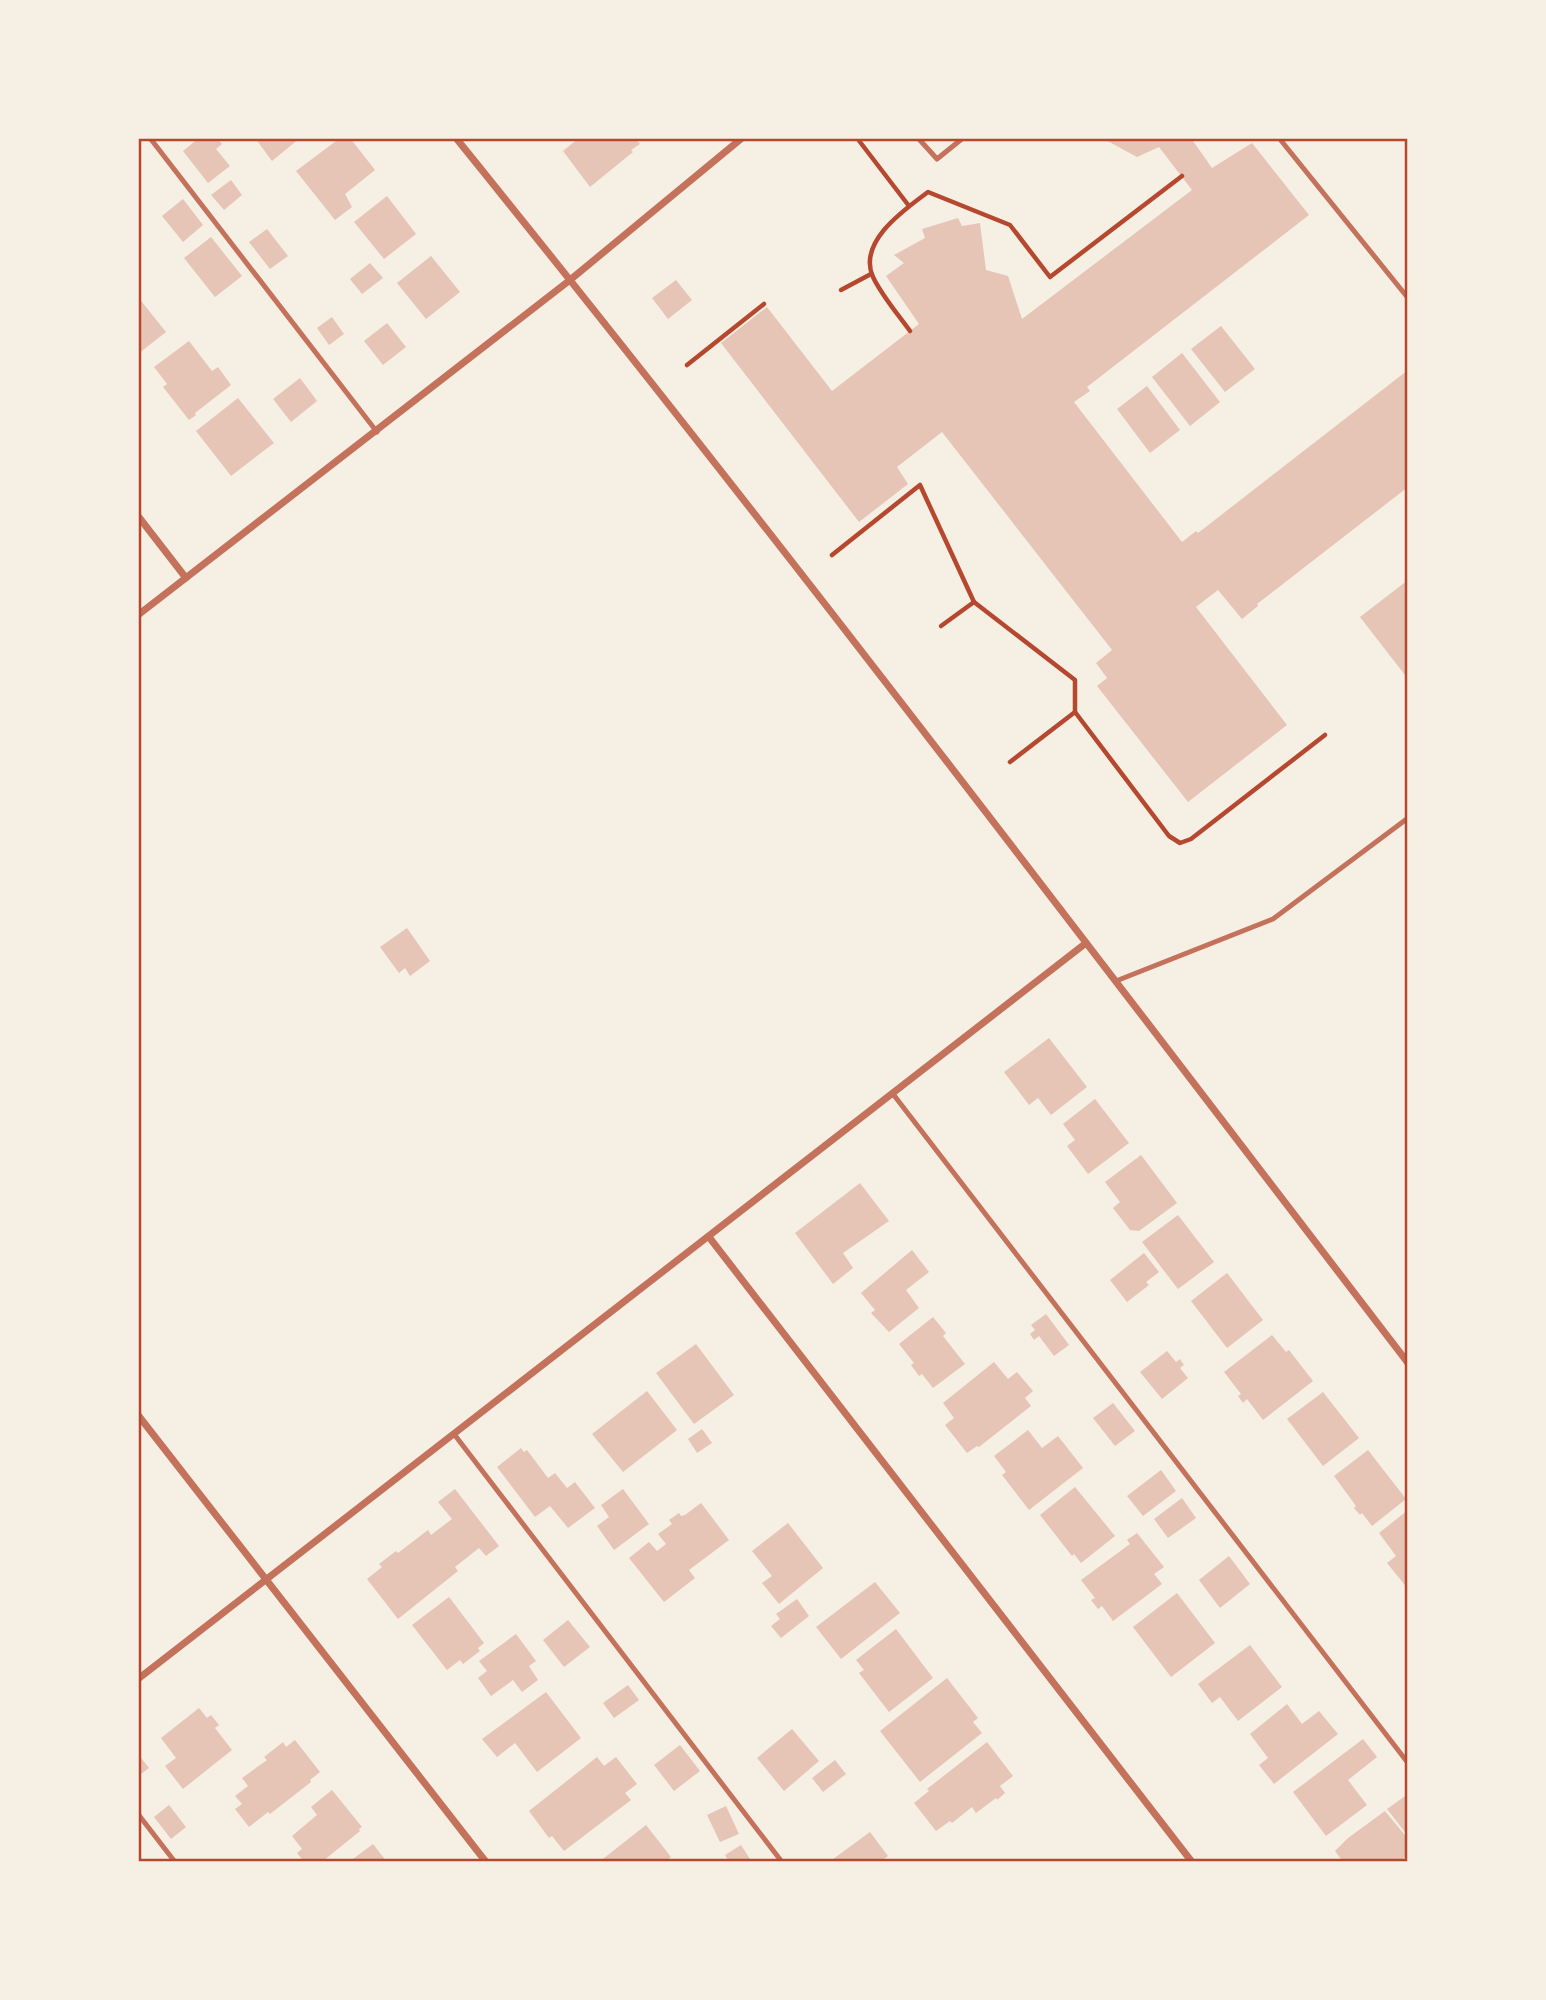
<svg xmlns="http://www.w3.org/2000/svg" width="1546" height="2000" viewBox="0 0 1546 2000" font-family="Lato,sans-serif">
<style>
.building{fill:#e6c5b7}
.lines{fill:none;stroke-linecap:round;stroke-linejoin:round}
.path{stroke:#b5482f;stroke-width:4.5}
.service{stroke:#c5725c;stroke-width:5}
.minor{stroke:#c5725c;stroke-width:7}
.neatline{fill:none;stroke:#b5482f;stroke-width:2.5}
</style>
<rect width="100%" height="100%" fill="#f6efe4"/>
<g class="building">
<path d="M199,138h18l5,6 -6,5 14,17 -22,17 -25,-32z"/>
<path d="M255,138h45l-28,23z"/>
<path d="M340,138h10l25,32 -30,24 7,13 -17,13 -39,-49z"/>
<path d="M579,138h56l5,6 -9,6 2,2 -43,35 -27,-36z"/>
<path d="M1102,138h94l-3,3 19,27 40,-25 57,72 -222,172 3,4 -16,11 108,140 14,-11 2,2 210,-163v117l-151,117 1,2 -16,13 -24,-29 -22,17 91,118 -99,77 -91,-116 10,-8 -11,-15 16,-13 -170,-218 -45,35 11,17 -49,38 -138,-179 46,-36 65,84 87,-67 -33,-48 18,-13 -10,-8 31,-17 -3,-9 36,-11 4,8 18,-3 6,47 22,6 14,43 170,-129 -33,-43 -22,10z"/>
<path d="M231,180l11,15 -18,15 -13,-15z"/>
<path d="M387,196l29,38 -32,25 -30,-37z"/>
<path d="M183,199l20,26 -20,17 -21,-26z"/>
<path d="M267,229l21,27 -18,13 -21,-27z"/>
<path d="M211,237l31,39 -27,21 -31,-39z"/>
<path d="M431,256l29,36 -34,27 -29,-36z"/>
<path d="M370,263l13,15 -21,16 -12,-15z"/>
<path d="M676,280l16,20 -24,19 -16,-21z"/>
<path d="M138,297l28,35 -28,22z"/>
<path d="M332,317l12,17 -15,11 -12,-17z"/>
<path d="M387,323l19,24 -23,18 -19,-24z"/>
<path d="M1221,326l34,43 -30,23 -34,-43z"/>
<path d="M189,341l23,30 6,-4 13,18 -36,28 1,2 -7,5 -26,-33 4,-3 -13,-17z"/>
<path d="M1182,353l38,49 -30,24 -38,-49z"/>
<path d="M300,378l17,23 -26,21 -18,-23z"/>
<path d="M1147,386l33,44 -30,23 -33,-44z"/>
<path d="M238,398l36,45 -43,33 -35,-45z"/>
<path d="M1408,580v99l-48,-62z"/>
<path d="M407,928l23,33 -20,15 -5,-8 -6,5 -19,-26z"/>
<path d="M1049,1038l38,49 -36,28 -13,-17 -9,7 -25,-33z"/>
<path d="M1095,1099l34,44 -41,31 -21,-28 8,-6 -12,-16z"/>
<path d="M1141,1155l36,48 -38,28 -9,-1 -17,-22 7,-6 -15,-20z"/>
<path d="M860,1183l29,38 -46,32 10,15 -20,16 -38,-51z"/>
<path d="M1178,1215l36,47 -36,27 -36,-47z"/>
<path d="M912,1250l17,22 -23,18 13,18 -30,24 -18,-19 4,-3 -14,-17z"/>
<path d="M1144,1253l15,19 -13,10 3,3 -22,17 -17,-22z"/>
<path d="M1227,1273l36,47 -36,28 -36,-47z"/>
<path d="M1046,1314l23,31 -15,11 -15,-20 -5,4 -4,-6 5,-4 -4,-5z"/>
<path d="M933,1317l13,16 -3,3 22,28 -32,24 -11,-14 -3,2 -8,-11 3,-2 -15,-19z"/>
<path d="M1272,1335l14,17 3,-2 24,31 -50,39 -16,-21 -4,4 -5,-7 3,-2 -17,-22z"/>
<path d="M696,1344l38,51 -40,29 -38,-51z"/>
<path d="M1167,1351l9,11 4,-3 4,6 -4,3 8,10 -26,21 -22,-27z"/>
<path d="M994,1362l14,17 9,-7 16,19 -8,7 6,8 -52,41 -2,-1 -10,7 -22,-28 9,-7 -11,-15z"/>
<path d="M647,1391l30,39 -54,42 -31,-38z"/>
<path d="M1323,1392l36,46 -36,28 -36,-47z"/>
<path d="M1113,1403l22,28 -20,15 -22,-28z"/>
<path d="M702,1429l10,14 -15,10 -9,-14z"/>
<path d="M1028,1430l14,18 16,-12 25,32 -54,42 -27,-35 4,-3 -12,-16z"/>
<path d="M521,1448l3,4 3,-2 21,28 7,-5 12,15 8,-6 20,26 -27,20 -18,-22 -15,11 -38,-50z"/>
<path d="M1368,1450l38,49 -34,27 -10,-13 -2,2 -6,-7 2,-2 -22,-30z"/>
<path d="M1161,1470l15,21 -33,25 -16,-20z"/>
<path d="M1075,1487l40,49 -34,27 -7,-9 -2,2 -32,-41z"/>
<path d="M455,1489l44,57 -13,10 -7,-8 -24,19 3,4 -60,48 -31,-40 15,-12 -3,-3 17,-13 2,2 30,-23 3,5 21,-16 -14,-17z"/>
<path d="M623,1489l26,35 -35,26 -17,-24 12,-9 -8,-12z"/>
<path d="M1182,1498l14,20 -28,20 -14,-19z"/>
<path d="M701,1503l28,37 -40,30 6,8 -31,24 -35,-44 20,-16 8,9 9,-7 -8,-10 14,-10 -3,-4 10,-7 2,3 4,-1z"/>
<path d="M1408,1510v79l-21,-26 9,-7 -17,-23z"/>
<path d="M788,1523l35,45 -44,36 -17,-21 10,-7 -20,-25z"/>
<path d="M1137,1533l27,34 -10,7 8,10 -49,37 -11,-15 -4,3 -7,-9 4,-2 -14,-18 49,-36 -3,-4z"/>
<path d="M1229,1556l21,28 -30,24 -21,-28z"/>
<path d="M875,1582l25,31 -59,46 -25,-32z"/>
<path d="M1177,1593l38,50 -44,34 -38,-50z"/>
<path d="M449,1597l35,46 -6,5 2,3 -17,13 -3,-4 -13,10 -35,-45z"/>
<path d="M797,1599l12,17 -28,22 -10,-12 9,-7 -4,-5z"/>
<path d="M568,1620l22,27 -26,20 -21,-27z"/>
<path d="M896,1629l37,49 -44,34 -30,-39 5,-3 -8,-10z"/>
<path d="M516,1634l20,27 -7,5 9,14 -16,12 -9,-12 -22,16 -13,-18 9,-7 -8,-10z"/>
<path d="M1250,1645l32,42 -44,34 -18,-24 -8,6 -14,-19z"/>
<path d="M947,1678l31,40 -5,4 9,11 -62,49 -40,-51z"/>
<path d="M628,1685l11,15 -25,18 -11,-15z"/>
<path d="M546,1692l35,46 -44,34 -22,-29 -18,14 -15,-18z"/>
<path d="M1287,1704l15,20 17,-13 19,23 -64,50 -15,-19 9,-7 -18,-24z"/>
<path d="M199,1708l8,10 4,-3 8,10 -4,3 17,22 -49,39 -18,-23 11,-8 -15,-20z"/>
<path d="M792,1729l27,32 -35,30 -27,-33z"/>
<path d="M1363,1739l14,18 -29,23 19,25 -41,31 -33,-44z"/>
<path d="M295,1740l25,32 -10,8 1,2 -41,32 -2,-2 -19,15 -14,-18 7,-5 -7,-8 13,-10 -6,-8 25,-18 -3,-3 19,-15 3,5z"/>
<path d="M987,1742l26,34 -13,10 5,7 -8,7 -1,-2 -20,15 -4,-6 -20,16 -2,-2 -14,10 -22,-28 15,-12 -2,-2z"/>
<path d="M680,1745l20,26 -26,20 -20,-26z"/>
<path d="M138,1754l11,14 -11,8z"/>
<path d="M597,1757l7,9 12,-9 21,27 -12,9 6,7 -67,51 -12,-15 -3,2 -20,-27z"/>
<path d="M835,1760l11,14 -23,18 -11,-14z"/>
<path d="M332,1790l30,37 -3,2 1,2 -37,30 -19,1 -7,-9 5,-4 -10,-13 25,-21 -6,-8z"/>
<path d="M1408,1794v42l-21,-27z"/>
<path d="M169,1805l17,22 -15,12 -17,-22z"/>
<path d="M726,1806l13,28 -19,8 -13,-27z"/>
<path d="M1385,1811l23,28v16l-9,7h-56l-8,-11 13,-13z"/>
<path d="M646,1825l25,32 -6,5h-66z"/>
<path d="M870,1832l18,24 -8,6h-51z"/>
<path d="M373,1844l14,18h-38z"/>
<path d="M741,1845l11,17h-23l-4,-7z"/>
</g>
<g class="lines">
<g class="path">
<path d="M857,138l52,68"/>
<path d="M841,290l30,-16"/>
<path d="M910,331c-13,-18 -28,-35 -37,-54 -16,-35 32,-68 55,-85l82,33 40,52 132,-101"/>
<path d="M687,365l77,-61"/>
<path d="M832,555l88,-70 54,117 101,78v32l94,124 11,7 11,-4 134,-104"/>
<path d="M941,626l33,-24"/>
<path d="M1010,762l65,-50"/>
</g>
<g class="service">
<path d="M150,138l227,294"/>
<path d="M918,138l19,21 26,-21"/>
<path d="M1279,138l129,160"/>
<path d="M1116,981l157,-62 135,-101"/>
<path d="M893,1094l515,669"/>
<path d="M454,1434l328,428"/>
<path d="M138,1814l37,48"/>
</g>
<g class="minor">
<path d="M456,138c325,402 637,814 952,1225"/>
<path d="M138,516l48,62"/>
<path d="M138,615l432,-335 172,-142"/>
<path d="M709,1237l483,625"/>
<path d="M138,1415l348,447"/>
<path d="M138,1679l948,-736"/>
</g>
</g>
<rect width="1546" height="2000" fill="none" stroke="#f6efe4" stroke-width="280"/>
<rect x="140" y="140" width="1266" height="1720" class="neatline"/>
</svg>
